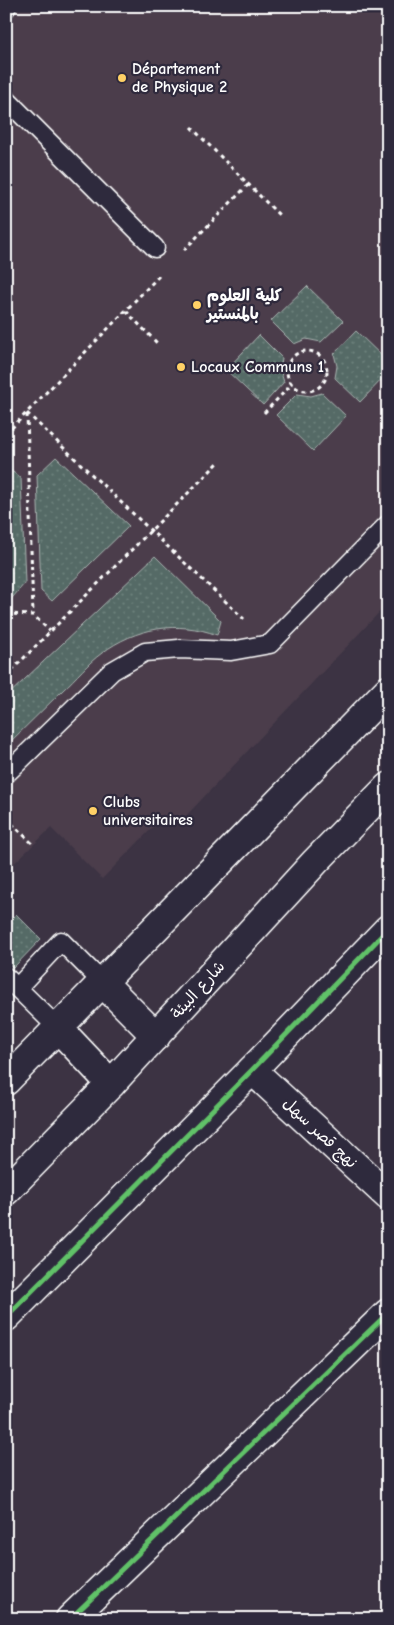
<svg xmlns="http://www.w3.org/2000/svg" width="394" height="1625" viewBox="0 0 394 1625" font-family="'Comic Neue','Playpen Sans Arabic',sans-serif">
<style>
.built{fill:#4b3e4b}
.park{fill:url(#park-dots);stroke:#aab5b2}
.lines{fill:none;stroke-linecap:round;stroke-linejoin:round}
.service-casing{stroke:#fff;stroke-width:21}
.minor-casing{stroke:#fff;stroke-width:31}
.primary-casing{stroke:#fff;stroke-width:31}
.path{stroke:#fff;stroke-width:3;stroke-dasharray:4 4;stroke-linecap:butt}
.service{stroke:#2f2a3d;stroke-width:18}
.minor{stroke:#2f2a3d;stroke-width:28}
.primary{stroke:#2f2a3d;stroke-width:28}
.cycleway-casing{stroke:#2f2a3d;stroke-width:8}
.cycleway{stroke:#61c268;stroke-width:5}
.poi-dot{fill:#ffd166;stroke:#2f2a3d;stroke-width:2}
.labels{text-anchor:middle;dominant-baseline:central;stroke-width:4.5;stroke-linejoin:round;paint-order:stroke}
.poi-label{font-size:16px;font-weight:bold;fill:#fff;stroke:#2f2a3d;text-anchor:start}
.street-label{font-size:16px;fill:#fff;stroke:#2f2a3d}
</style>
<defs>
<pattern id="park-dots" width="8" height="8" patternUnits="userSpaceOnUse" patternTransform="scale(1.25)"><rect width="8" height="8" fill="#556b66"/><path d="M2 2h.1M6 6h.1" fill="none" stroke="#6e817d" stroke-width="1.8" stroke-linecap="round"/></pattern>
</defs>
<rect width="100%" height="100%" fill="#3c3343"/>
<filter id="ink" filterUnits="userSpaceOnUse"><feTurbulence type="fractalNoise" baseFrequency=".02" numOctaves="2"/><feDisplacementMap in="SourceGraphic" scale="10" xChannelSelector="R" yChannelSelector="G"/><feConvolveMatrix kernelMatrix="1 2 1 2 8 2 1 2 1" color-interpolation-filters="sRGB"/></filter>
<g filter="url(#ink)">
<path class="built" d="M6,6h382v597l-206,217 -21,-1 -59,60 -51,-51 -45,43z"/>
<g class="park">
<path d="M307,286l36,35 -22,21 -15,-3 -12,5 -23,-23z"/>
<path d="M356,331l32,31v11l-28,29 -25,-24 2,-12 -3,-12z"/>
<path d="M259,335l23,23 -2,12 4,12 -21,23 -37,-35z"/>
<path d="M322,393l24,23 -33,35 -37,-36 21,-21 14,2z"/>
<path d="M56,457l73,69 -77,75 -11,-10 -4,-116z"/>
<path d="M6,467l15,11 4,105 -19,22z"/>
<path d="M155,556l66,65 -4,14c-39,-15 -82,-7 -115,18 -14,10 -26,25 -39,37 -19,19 -38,37 -57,56v-49z"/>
<path d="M16,914l25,25 -28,29 -7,-7v-37z"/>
</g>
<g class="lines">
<defs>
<g id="service">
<path d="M6,8l1,-2"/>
<path d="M6,99l149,149"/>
<path d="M6,774l106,-103 33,-19 34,-3 52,2 39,-7 118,-120"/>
<path d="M6,977l53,52"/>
<path d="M17,988l44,-47 41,41"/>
</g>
<g id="minor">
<path d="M252,1070l136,126"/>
<path d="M6,1317l246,-247 136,-141"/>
<path d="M70,1619l318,-306"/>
</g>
<g id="primary">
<path d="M102,982l54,54"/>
<path d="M59,1029l52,55"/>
<path d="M6,1081l382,-391"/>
<path d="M6,1191l105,-107 204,-222 73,-75"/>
</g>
</defs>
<use href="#service" class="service-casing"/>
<use href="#minor" class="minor-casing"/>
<use href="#primary" class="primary-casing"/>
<g class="path">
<path d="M69,6l5,5"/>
<path d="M191,127l88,88"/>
<path d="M184,250l64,-65"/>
<path d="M126,311l31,32"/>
<circle cx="307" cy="371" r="20"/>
<path d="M27,413l217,206"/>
<path d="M264,413l28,-29"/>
<path d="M27,414l6,201"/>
<path d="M6,434l153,-158"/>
<path d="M6,614l27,1 17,16"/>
<path d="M6,676l212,-213"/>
<path d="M6,818l28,27"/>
</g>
<use href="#service" class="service"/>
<use href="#minor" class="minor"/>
<use href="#primary" class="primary"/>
<defs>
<g id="cycleway">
<path d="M6,1317l246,-247 136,-141"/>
<path d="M70,1619l318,-306"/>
</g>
</defs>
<use href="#cycleway" class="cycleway-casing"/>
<use href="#cycleway" class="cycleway"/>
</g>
</g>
<g class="poi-dot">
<circle cx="122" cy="78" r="5"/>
<circle cx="197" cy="305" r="5"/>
<circle cx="181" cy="367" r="5"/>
<circle cx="93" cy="811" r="5"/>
</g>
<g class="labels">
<g class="poi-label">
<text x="132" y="69">Département<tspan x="132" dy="18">de Physique 2</tspan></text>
<text x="207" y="296">كلية العلوم<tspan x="207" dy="18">بالمنستير</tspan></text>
<text x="191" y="367">Locaux Communs 1</text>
<text x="103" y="802">Clubs<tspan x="103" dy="18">universitaires</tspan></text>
</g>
<g class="street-label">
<text transform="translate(198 990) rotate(-48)">شارع البيئة</text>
<text transform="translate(320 1133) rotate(43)">نهج قصر سهل</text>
</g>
</g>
<rect width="394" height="1625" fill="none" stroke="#2f2a3d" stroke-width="25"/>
<rect x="12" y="12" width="369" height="1600" fill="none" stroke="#fff" stroke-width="2" filter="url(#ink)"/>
</svg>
